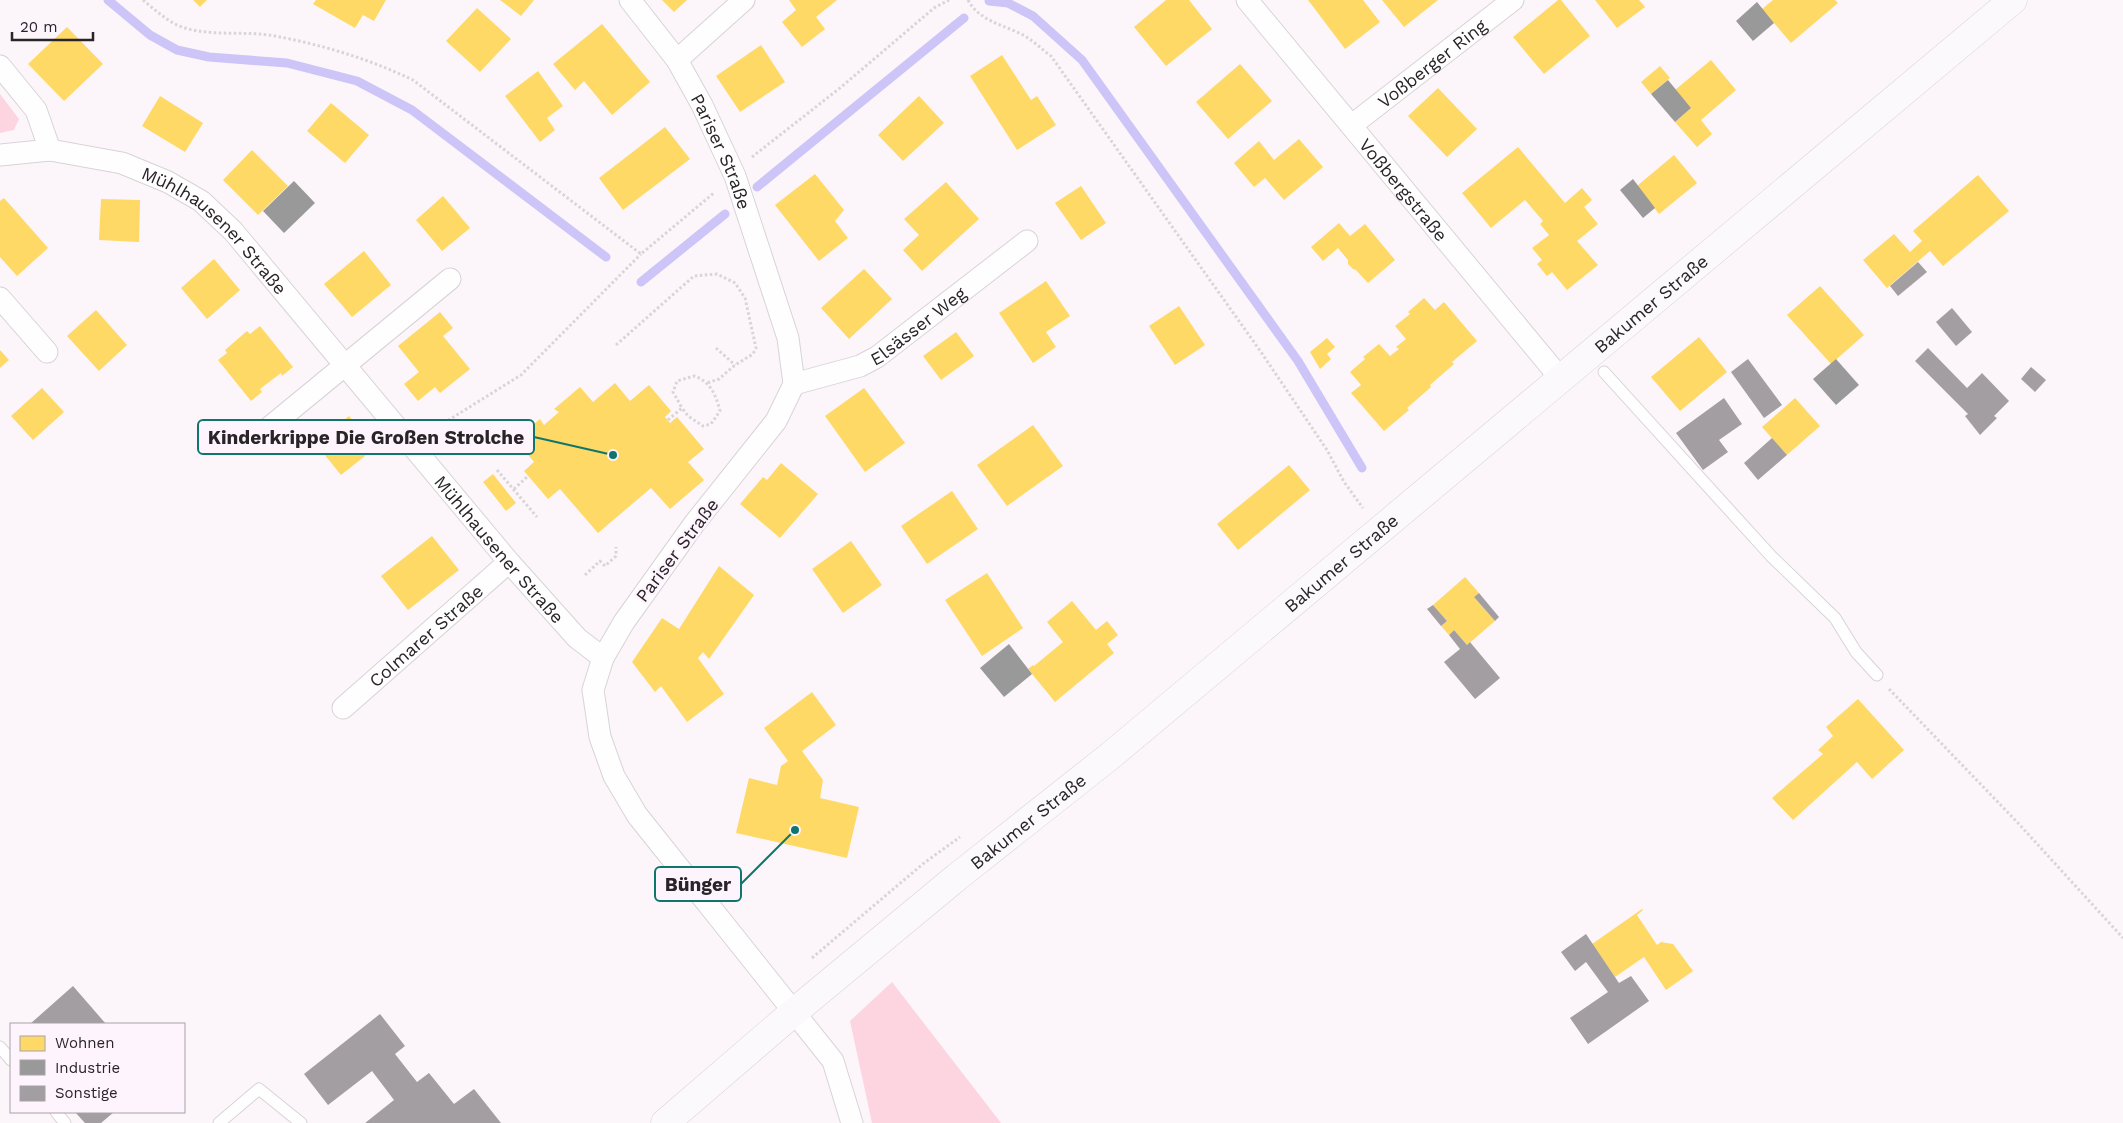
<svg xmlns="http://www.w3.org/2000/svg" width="2123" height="1123" viewBox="0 0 2123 1123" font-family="'Work Sans',sans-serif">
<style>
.green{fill:#fdd5e0}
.homes{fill:#ffd966}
.industry{fill:#999}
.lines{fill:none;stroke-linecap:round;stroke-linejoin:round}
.stream{stroke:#cdc5f7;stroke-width:9}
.building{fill:#a39ea1}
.lane-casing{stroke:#d8d3d7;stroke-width:13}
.street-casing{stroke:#d8d3d7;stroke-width:23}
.secondary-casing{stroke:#d8d3d7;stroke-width:29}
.path{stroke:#d7d5d6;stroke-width:3;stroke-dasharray:2.5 2.5;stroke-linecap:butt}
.lane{stroke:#fffefe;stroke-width:11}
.street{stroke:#fffefe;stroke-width:21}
.secondary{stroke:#fbf9fc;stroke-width:28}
.labels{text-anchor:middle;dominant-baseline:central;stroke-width:5;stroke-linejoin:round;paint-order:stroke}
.street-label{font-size:18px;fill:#282427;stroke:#fef4fd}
.leader{fill:none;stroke:#0f766e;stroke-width:2}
.callout-dot{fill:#0f766e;stroke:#fef4fd;stroke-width:2}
.callout{fill:#fef4fd;stroke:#0f766e;stroke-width:2}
.callout-label{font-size:19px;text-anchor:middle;font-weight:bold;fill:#282427}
</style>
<rect width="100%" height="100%" fill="#fcf6fb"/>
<g class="green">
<path d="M0,94l19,25 -5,11 -14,3z"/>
<path d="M892,982l109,141h-129l-22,-102z"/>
</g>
<g class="homes">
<path d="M193,0h14l-7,7z"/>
<path d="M316,0h70l-12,21 -11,-6 -8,13 -42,-24z"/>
<path d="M500,0h34l-13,16z"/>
<path d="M662,0h25l-13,12z"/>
<path d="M789,0h48l-21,17 9,12 -23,18 -20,-25 14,-12z"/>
<path d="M1166,0h23l23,29 -46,37 -32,-39z"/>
<path d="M1308,0h55l17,22 -35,27z"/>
<path d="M1382,0h56l-34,27z"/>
<path d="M1558,0h3l29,36 -46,38 -31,-37z"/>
<path d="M1595,0h44l6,7 -28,21z"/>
<path d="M1773,0h62l3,3 -47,40 -29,-34z"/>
<path d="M477,8l34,31 -31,33 -34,-31z"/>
<path d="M602,24l48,58 -38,33 -28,-34 -9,9 -22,-26z"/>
<path d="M67,27l36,37 -39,37 -36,-37z"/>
<path d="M761,45l24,37 -45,30 -24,-36z"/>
<path d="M1002,55l29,45 6,-4 19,29 -39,25 -47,-74z"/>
<path d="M1711,60l25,30 -35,30 11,14 -15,13 -22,-25 16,-14 -16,-18z"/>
<path d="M1240,64l32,37 -44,38 -32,-37z"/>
<path d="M1660,66l10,12 -19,16 -10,-12z"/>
<path d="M538,71l25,35 -16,12 8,12 -15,12 -35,-46z"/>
<path d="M1438,88l39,41 -30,28 -39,-41z"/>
<path d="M160,96l43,27 -18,29 -43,-26z"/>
<path d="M919,96l25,27 -41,38 -25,-26z"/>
<path d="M331,103l38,32 -24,28 -38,-32z"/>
<path d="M665,127l25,32 -67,51 -24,-32z"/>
<path d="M1299,139l24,28 -39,33 -19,-22 -11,9 -20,-24 25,-22 15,19z"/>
<path d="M1518,147l47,56 17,-15 10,12 -8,7 14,17 -21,17 21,24 -31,25 -15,-18 -5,4 -10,-12 5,-4 -10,-12 17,-13 -9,-11 3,-3 -18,-21 -34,28 -29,-35z"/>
<path d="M252,150l36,36 -30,29 -35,-35z"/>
<path d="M1674,155l23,28 -38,31 -22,-28z"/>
<path d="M815,174l29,36 -9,11 13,17 -29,23 -44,-56z"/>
<path d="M1978,175l31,36 -66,55 -13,-15 -43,37 -24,-28 31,-26 16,18 12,-11 -9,-10z"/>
<path d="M946,182l33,37 -57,52 -19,-21 16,-15 -15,-16z"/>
<path d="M1081,186l25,37 -25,17 -26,-37z"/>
<path d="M443,196l27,32 -28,23 -26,-31z"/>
<path d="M4,198l44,50 -31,28 -17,-19v-56z"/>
<path d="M101,199l39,1 -1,42 -40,-2z"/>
<path d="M1339,223l11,13 15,-12 30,36 -27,23 -12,-13 -3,-1 -5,-5v-4l-10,-12 -15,13 -12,-14z"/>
<path d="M364,251l27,34 -39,32 -28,-33z"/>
<path d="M214,259l26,31 -33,29 -26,-31z"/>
<path d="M864,269l28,30 -43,40 -28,-31z"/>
<path d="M1046,281l24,35 -24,16 10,15 -23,16 -34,-50z"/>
<path d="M1820,286l44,49 -33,29 -44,-49z"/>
<path d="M1424,298l11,12 9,-8 33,39 -25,21 2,2 -24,21 1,2 -24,21 2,2 -25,21 -33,-38 10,-8 -11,-13 15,-13 -2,-2 16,-13 11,12 9,-7 -3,-2 10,-8 -11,-13 15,-12 -2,-2z"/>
<path d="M1179,306l26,39 -30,20 -26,-39z"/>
<path d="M96,310l31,35 -28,26 -32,-35z"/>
<path d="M440,312l13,16 -10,8 27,33 -30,24 -5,-6 -17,14 -14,-17 15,-12 -21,-26z"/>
<path d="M260,326l33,41 -11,9 -1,-3 -21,16 2,3 -11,9 -33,-41 9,-7 -2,-3 22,-19 3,3z"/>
<path d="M956,332l18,24 -33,24 -18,-24z"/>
<path d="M1699,337l28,35 -47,39 -29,-34z"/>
<path d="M1327,338l8,9 -8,7 4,5 -11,10 -10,-17z"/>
<path d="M0,350l9,10 -9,8z"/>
<path d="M615,383l15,18 19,-16 22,26 -6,6 5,6 7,-6 27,32 -16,13 16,18 -34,29 -19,-21 -53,45 -38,-44 -12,10 -24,-28 10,-9 -19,-23 25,-20 4,6 15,-13 -5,-3 26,-22 13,15z"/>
<path d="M42,388l22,24 -31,28 -22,-24z"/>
<path d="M864,388l41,55 -40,29 -40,-56z"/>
<path d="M1795,398l25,28 -33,29 -25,-28z"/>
<path d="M349,416l26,32 -34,27 -26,-32z"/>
<path d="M1033,425l30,41 -56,40 -30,-41z"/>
<path d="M781,463l37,31 -38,44 -40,-34 23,-27 4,3z"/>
<path d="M1289,465l21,25 -72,60 -21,-26z"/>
<path d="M493,474l23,29 -10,8 -23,-29z"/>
<path d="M952,491l26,38 -51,35 -26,-38z"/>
<path d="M432,536l27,34 -51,40 -27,-34z"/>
<path d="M851,541l31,44 -39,28 -31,-44z"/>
<path d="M719,566l35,29 -45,64 -6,-7 -5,6 26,36 -37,28 -26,-36 -6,6 -23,-30 30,-44 17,11z"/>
<path d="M987,573l36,55 -41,28 -37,-56z"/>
<path d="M1465,577l14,16 -5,4 21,24 -28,24 -13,-15 -5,5 -8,-9 6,-5 -14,-16z"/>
<path d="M1072,601l24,29 11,-9 11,14 -11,9 7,9 -59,49 -27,-33 5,-4 1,1 29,-24 -16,-20z"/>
<path d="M812,692l24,33 -34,26 21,29 -3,18 39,9 -12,51 -111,-25 13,-55 28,7 4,-19 7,-5 -24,-33z"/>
<path d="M1858,699l46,51 -32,29 -15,-17 -64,58 -21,-22 51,-44 -5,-4 15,-14 -7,-9z"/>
<path d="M1642,909l1,1 -6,5 20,30 4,-3 12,2 20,27 -27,19 -22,-33 -29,20 -23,-33z"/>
</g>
<g class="industry">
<path d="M1757,2l17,21 -21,18 -17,-20z"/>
<path d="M1668,80l23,28 -16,14 -24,-28z"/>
<path d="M1633,179l22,29 -12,10 -23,-28z"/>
<path d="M294,181l21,22 -31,30 -21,-22z"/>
<path d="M1836,359l23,26 -23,20 -23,-26z"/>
<path d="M1009,644l23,30 -28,23 -24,-29z"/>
</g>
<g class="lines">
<g class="stream">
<path d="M108,0l42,35 27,15 32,7 78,6 70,18 55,29 194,147"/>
<path d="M989,1l19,2 25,13 49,44 216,301 64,107"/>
<path d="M757,187l207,-169"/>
<path d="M641,282l84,-68"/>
</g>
</g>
<g class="building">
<path d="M1918,262l9,10 -29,24 -8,-10z"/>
<path d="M1952,308l20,24 -16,14 -20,-24z"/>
<path d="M1928,348l39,40 15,-15 27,28 -15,15 3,2 -17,17 -15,-19 3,-2 -53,-53z"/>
<path d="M1748,359l34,46 -18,13 -33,-46z"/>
<path d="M2031,367l15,13 -11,12 -14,-13z"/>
<path d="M1724,398l18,26 -23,16 9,12 -25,18 -27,-37z"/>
<path d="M1772,438l15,17 -29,25 -14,-17z"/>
<path d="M1479,593l20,24 -4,4 -21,-24z"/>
<path d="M1433,605l14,16 -6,5 -14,-17z"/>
<path d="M1454,630l13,15 3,-3 30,36 -25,21 -31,-37 16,-13 -11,-14z"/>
<path d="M1586,934l33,49 12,-7 18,25 -61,43 -18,-26 38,-26 -22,-30 -11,9 -14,-19z"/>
<path d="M73,986l33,38h-76z"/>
<path d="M380,1014l25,32 -10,8 22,28 12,-9 25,31 20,-15 27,34h-136l29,-23 -22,-29 -44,34 -24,-31z"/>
<path d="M75,1112h39l-13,11h-16z"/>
</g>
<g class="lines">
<defs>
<g id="lane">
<path d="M1604,372l167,184 64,62 21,34 21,23"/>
<path d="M0,1047l11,13"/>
<path d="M56,1112l9,11"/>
<path d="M219,1123l40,-34 42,34"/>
</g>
<g id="street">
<path id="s1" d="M630,0l47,60 25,45 33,71 53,162 6,46 -18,37 -82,103 -70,98 -21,36 -10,32 7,47 14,39 23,39 196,246 19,62"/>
<path id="s2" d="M1247,0l314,379"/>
<path d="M677,60l67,-60"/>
<path d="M0,66l36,44 14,40"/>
<path id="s3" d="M1352,125l161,-125"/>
<path id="s4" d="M0,155l50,-5 72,13 46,19 33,19 32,30 276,331 68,76 26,20"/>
<path d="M0,298l47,54"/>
<path id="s5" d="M794,384l66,-18 17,-9 150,-116"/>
<path d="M254,440l196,-161"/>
<path id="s6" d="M343,708l166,-146"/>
</g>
<g id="secondary">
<path id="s7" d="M665,1123l129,-111 163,-135 153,-121 903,-756"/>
</g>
</defs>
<use href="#lane" class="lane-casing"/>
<use href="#street" class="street-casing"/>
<use href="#secondary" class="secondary-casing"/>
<g class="path">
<path d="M143,0c11,9 22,19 34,25 30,13 67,5 98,11 48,9 94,23 138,44l228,174 74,-62"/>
<path d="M968,0c11,20 32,24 51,33 12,5 22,16 32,23l210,296 66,98 17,32 19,26"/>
<path d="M752,157l88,-69 94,-80 15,-8"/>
<path d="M616,345l78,-69 23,-2 18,9 10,15 11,50 -3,6 -18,11 -16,14 -12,4"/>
<path d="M716,348l19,17"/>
<path d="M668,420l14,-12 6,8 15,10 8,-2 9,-13c-4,-16 -10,-30 -26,-35l-17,5 -4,11 9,16"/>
<path d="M431,431l90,-56 120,-121"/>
<path d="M497,470l40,47"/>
<path d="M514,489l14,-13"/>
<path d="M585,575l15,-14 5,5 11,-10v-9"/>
<path d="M1889,689l129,134 105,115"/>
<path d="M812,958l112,-95 36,-26"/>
</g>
<use href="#lane" class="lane"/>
<use href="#street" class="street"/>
<use href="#secondary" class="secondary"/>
</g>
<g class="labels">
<g class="street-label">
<text stroke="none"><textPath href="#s3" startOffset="101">Voßberger Ring</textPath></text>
<text stroke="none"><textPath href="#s1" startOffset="178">Pariser Straße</textPath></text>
<text stroke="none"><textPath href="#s2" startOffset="246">Voßbergstraße</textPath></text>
<text stroke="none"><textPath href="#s4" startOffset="240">Mühlhausener Straße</textPath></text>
<text stroke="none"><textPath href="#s7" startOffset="1282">Bakumer Straße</textPath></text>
<text stroke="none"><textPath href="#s5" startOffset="139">Elsässer Weg</textPath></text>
<text stroke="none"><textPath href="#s4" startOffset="670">Mühlhausener Straße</textPath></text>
<text transform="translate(677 550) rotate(-53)">Pariser Straße</text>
<text stroke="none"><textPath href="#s7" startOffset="878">Bakumer Straße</textPath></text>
<text stroke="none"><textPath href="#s6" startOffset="110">Colmarer Straße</textPath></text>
<text stroke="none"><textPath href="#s7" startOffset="472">Bakumer Straße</textPath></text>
</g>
</g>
<path class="leader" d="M613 455L534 437M795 830L741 884"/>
<g class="callout-dot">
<circle cx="613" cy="455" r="5"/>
<circle cx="795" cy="830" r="5"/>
</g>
<g class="callout">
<rect x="198" y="420" width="336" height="34" rx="5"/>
<rect x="655" y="867" width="86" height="34" rx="5"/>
</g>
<g class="callout-label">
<text x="366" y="444">Kinderkrippe Die Großen Strolche</text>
<text x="698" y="891">Bünger</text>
</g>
<rect x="10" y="1023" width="175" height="90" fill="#fef4fd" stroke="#a8a1a7"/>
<rect x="20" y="1036" width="25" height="15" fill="#ffd966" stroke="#a8a1a7"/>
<text x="55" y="1048" font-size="15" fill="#282427">Wohnen</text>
<rect x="20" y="1060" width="25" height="15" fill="#999999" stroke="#a8a1a7"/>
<text x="55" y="1073" font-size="15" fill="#282427">Industrie</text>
<rect x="20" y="1086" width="25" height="15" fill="#a39ea1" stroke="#a8a1a7"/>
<text x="55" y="1098" font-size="15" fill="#282427">Sonstige</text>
<path d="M12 32v8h81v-8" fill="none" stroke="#282427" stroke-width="2.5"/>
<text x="20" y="32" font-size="15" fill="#282427" stroke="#fef4fd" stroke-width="4" paint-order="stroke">20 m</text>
</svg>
